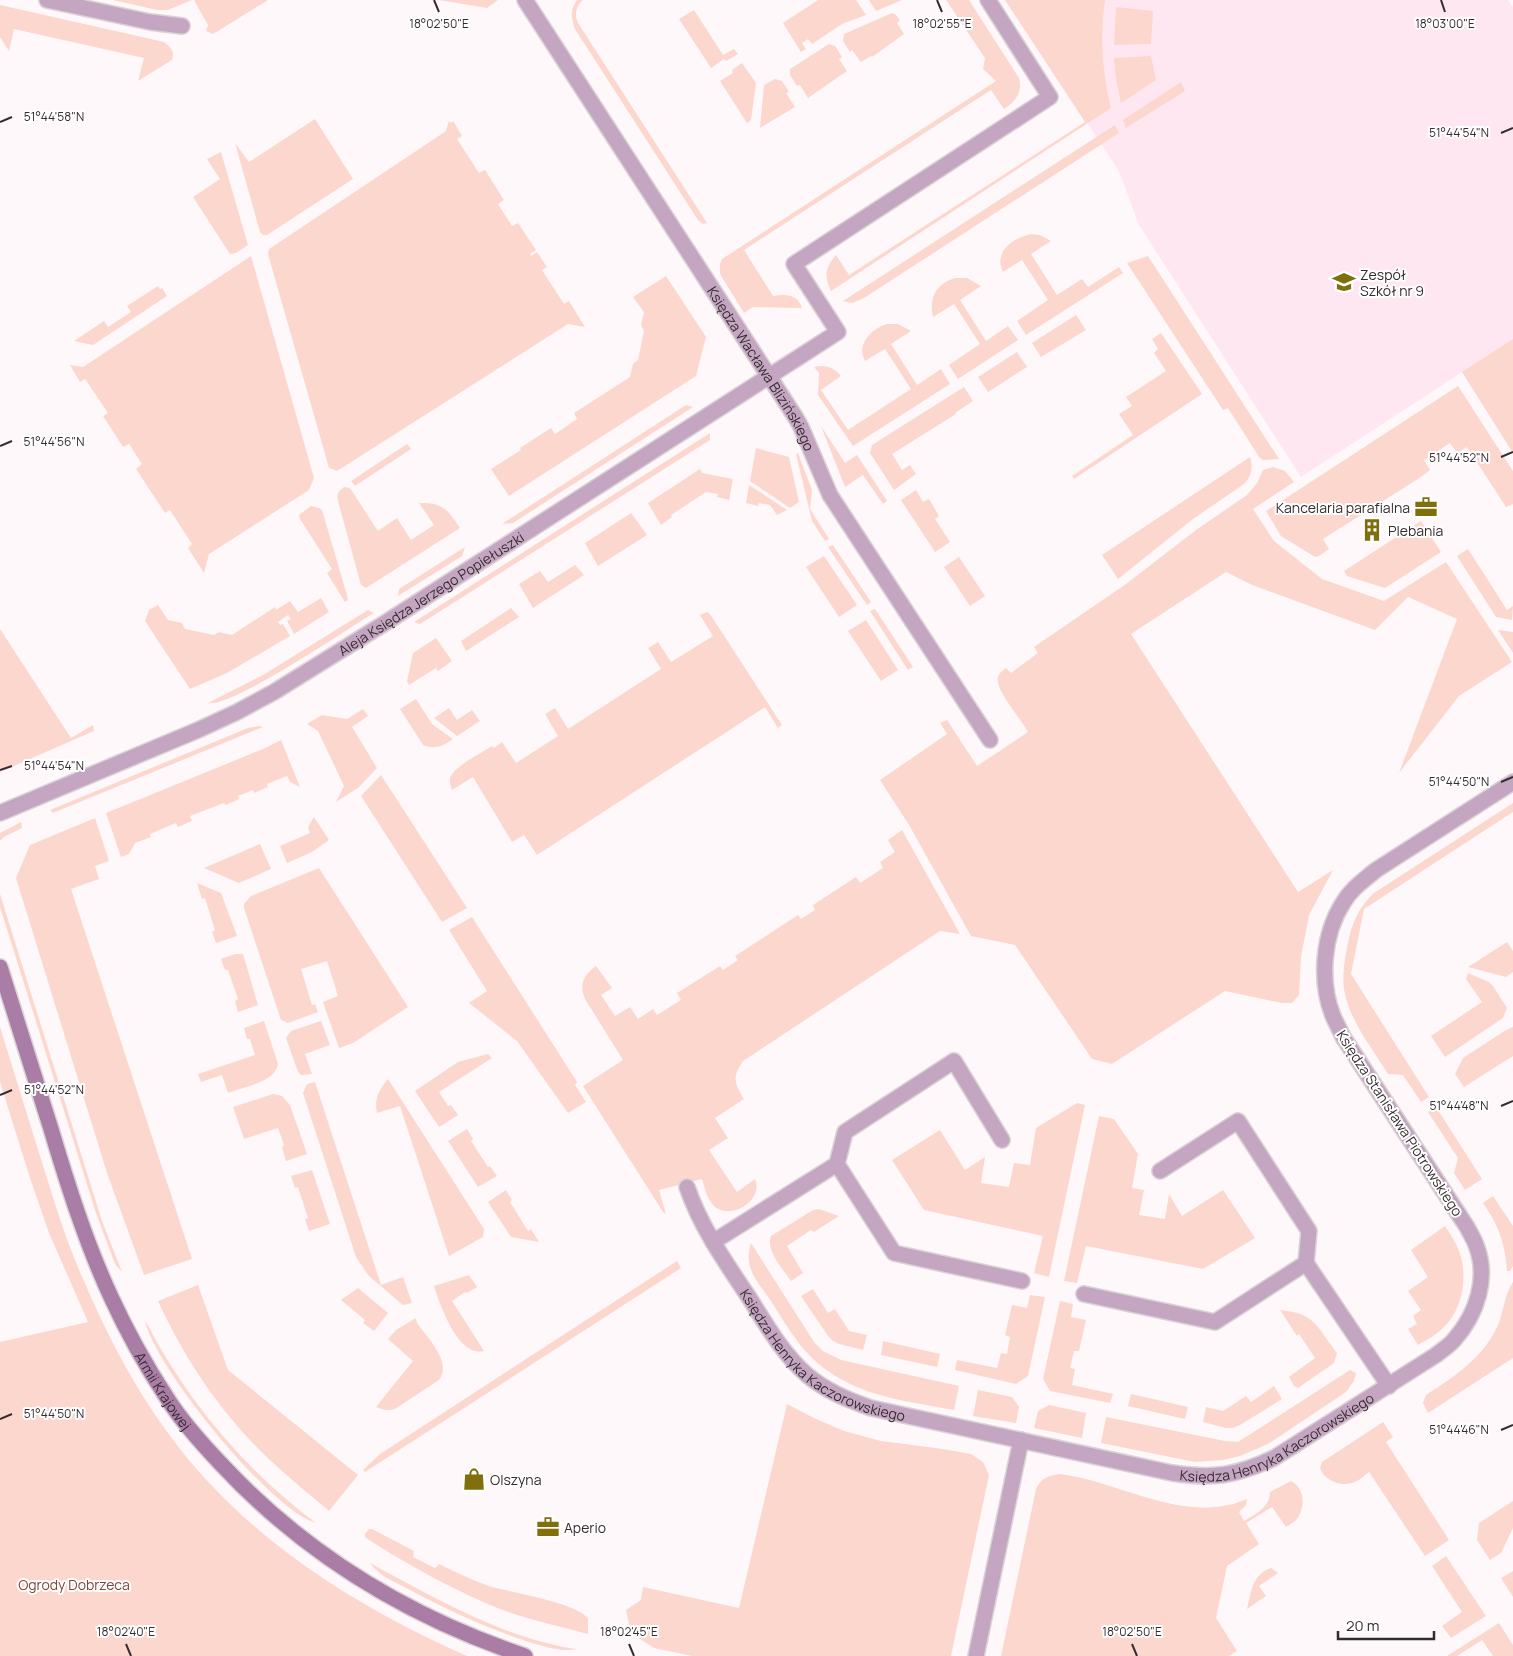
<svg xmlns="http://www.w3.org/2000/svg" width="1513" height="1656" viewBox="0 0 1513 1656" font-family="Manrope,sans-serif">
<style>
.built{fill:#ffe7f1}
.green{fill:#fcd7ce}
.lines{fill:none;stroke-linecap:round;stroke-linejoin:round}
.street-casing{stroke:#dad3d6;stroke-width:18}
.secondary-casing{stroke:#dad3d6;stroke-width:18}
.street{stroke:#c5a6c2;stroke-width:15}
.secondary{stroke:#aa7da6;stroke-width:15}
.ticks{fill:none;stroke:#362b30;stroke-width:2}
.labels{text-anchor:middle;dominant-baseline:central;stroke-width:4;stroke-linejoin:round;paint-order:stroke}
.poi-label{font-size:14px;fill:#362b30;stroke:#fff;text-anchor:start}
.street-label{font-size:14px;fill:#362b30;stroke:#fff}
.park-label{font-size:14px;fill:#814437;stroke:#fff}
.ticks-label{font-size:12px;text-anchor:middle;fill:#362b30;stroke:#fff;stroke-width:4;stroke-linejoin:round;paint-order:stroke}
</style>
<rect width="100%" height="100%" fill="#fef8fa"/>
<path class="built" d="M1005,0h503l5,7v332l-212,138 -162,-252 -20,-54z"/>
<g class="green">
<path d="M113,0h79l-24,10h-11z"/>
<path d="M194,0h74l-55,34 -7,-3 2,-6z"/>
<path d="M439,0h59l-11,8z"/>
<path d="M577,0h6c-7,6 -9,14 -5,23l129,200 -4,1 -5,-4 -123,-191c-4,-11 -5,-19 2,-29z"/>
<path d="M818,0h38l10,15 -24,9 -30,20 -4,-5 -6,4 4,6 -5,3 -18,-29z"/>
<path d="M869,0h33l-26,11z"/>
<path d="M946,0h23l50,78c4,13 -3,24 -15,31l-13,-19 -247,160 29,46c12,-2 25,-2 29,12l-49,-1 -9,6 -24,-39v-10l2,-5 274,-178 -13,-12 2,-11z"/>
<path d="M1005,0h100c-5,37 -3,72 6,108l-280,183c-7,-15 -6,-23 5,-36l13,20 236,-153z"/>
<path d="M0,5l164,37c7,5 11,10 8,18l-34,21 6,-23 -130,-29 -5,22 -9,-14z"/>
<path d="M1116,7l37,4 -2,33 -37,1z"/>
<path d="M694,10l29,45 11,-6 4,5 -12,7 -2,-2 -13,9 -32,-49z"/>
<path d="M892,13l4,2 4,5 -3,3 7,11 -32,23 -1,-1 -10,6 -9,-12 -2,2 -7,-11 1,-7z"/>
<path d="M829,44l6,2 7,11 -3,2 8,12 -39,27 -8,-13 -3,1 -7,-11v-6z"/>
<path d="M1151,56l5,24 -35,23 -5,-23 -2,-22z"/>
<path d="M742,63l14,20 -5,37 -4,3 -27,-42 13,-8 -1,-3z"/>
<path d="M775,79l7,2 7,11 -3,1 9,14 -35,21 4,-43z"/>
<path d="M1181,82l4,9 -59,37 -3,-8z"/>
<path d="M315,119l38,60 -86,56h-4l-3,-3 -25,-89 14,19z"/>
<path d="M449,121l2,2 2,-2 9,15 -5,3 22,34 6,-3 19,30 -6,4 14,22 6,-3 18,27 -6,4 1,2 6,-4 10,15 -5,3 22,34 5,-3 16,26 -17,-3 -231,147 -8,-3 -61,-214 1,-5 177,-118z"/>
<path d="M1115,125l4,8 -255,165 -12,5 -9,-2z"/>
<path d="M221,152l27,93 -12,8 -6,1 -37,-57 27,-18 -13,-20z"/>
<path d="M1031,234l9,1 11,6 -20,13 26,41 25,-16 6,8 31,-20 4,6 -97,62 -9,-14 31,-21 -26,-40 -19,12c-10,-20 10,-34 28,-38z"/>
<path d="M251,256l63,222 -5,12 -100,64 -5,19 -16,-25 4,-4 -22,-34 -5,3 -29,-44 6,-5 -13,-20 -6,3 -20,-31 5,-3 -23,-34 -5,3 -10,-17 13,2z"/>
<path d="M1148,256l131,203 -16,1 -4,-3 -31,-49 -5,2 -96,-147z"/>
<path d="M666,276l40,61 -10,39 -187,120 -18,-27 30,-19 -1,-2 31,-20 4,6 22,-15 -3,-6 56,-36 3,-13 5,-4 6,-29 -3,-6 3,-13 -11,-15z"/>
<path d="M955,278h12l14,8 -21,14 26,41 22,-15 10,14 -60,39 -9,-14 31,-21 -26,-40 -21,13c-4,-20 3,-33 22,-39z"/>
<path d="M158,286l2,3 2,-1 5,8 -74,49 -19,-4 30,-20 4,6 23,-15 -4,-6z"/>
<path d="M1076,315l10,15 -45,27 -9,-14z"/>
<path d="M887,324h11l13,7 -20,13 26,41 24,-16 9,15 -97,62 -35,-51 1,-22 -5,-6c11,-3 20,0 27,9l-20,14 27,40 63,-41 -26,-40 -20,12c-9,-17 6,-32 22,-37z"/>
<path d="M1161,333l41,61 -128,85 -2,-3 61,-41 -14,-21 13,-8 -6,-9 40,-26 -12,-18 4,-4 -6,-10z"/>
<path d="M1513,339v114l-51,-81z"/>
<path d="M1017,352l10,15 -39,25 -10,-15z"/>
<path d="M1458,386l55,85v33l-7,3 -39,-60 -10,6 -7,-10 -26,17 6,10 -9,7 -98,62 6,10 -10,7 -4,1 -34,-21 -15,-25z"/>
<path d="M964,387l9,14 -18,12 1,1 -64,40 10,16 8,-5 6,9 -22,16 -24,-37 2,-8z"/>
<path d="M686,405l7,2 -180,116 -11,1z"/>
<path d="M821,426l24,37 12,-8 30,46 -4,3 -20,-29 -18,12z"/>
<path d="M710,433v7l-290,184 -6,-2z"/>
<path d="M407,444l4,5 -56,37 -4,-5z"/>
<path d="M756,448l33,9 10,45 -9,6 -40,-27z"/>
<path d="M798,453l14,37 -2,19 19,30 -4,2 -13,-20 -16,-67z"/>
<path d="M1250,457c3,11 2,18 -6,27l-51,35 -75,60 -16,-24z"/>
<path d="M1273,467l12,4 9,11 -41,27 21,32 48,38 62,22 62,-39 66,100 -53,34 -60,77 58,-154 -49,-22 -33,33 -123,-45 -26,-13 -95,62 167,258 35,-22 -24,45 -8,42 -2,38 -7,8h-10l-57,-12 -113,73 -20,-5 -77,-114 -44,-9 -62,-111 -29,-45 67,-46 -7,-11 7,-3 30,46 51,-34c-6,-12 -34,-43 -30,-55 1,-4 5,-7 8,-9l5,5 27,-20 -4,-6 92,-63 70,-54 51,-35 10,-12 6,-13z"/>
<path d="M700,469l2,4 31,6 -4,21 -12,-3 1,-3 -12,-2 -35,23 1,2 -11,8 -13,-22z"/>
<path d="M749,485l38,25 -10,5 -7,-10 -11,-2 -1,3 -12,-3z"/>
<path d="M344,487l6,1 28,43 19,-13 14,22 23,-15 -15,-22c24,-1 29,7 41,25l-94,60 -5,-3 -23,-84c-2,-7 1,-10 6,-14z"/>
<path d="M916,490l7,12 6,-3 10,17 -4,3 15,23 -15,10 -34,-52z"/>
<path d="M311,506l8,2 3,2 25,85 1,5 -3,2 -18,-29 5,-4 -32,-50 -1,-4z"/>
<path d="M631,513l16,22 -49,31 -13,-23z"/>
<path d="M1421,521l20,31 -56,36 -38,-12 -3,-5z"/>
<path d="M833,545l38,57 -4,3 -39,-58z"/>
<path d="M465,547l-3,9 -64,40 1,-7z"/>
<path d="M1468,549l39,61 6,-4 -1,14 -16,-3 -39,-61z"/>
<path d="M824,556l33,49 -18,12 -33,-50z"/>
<path d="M959,557l26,39 -15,10 -26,-39z"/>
<path d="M575,565l9,10 -51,33 -14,-24 21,-13 8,11z"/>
<path d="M321,598l8,14 -35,22 -7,-13 4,-2 -3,-4 -10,7 2,3 3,-1 7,12 -63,37 -37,16 -45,-68 4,-11 9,-5 10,15 14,3 3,6 29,6 5,-3 13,3 43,-28 1,3 14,-9 8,11z"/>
<path d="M511,608l8,9 -53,34 -5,-10z"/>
<path d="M875,609l38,58 -5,3 -38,-59z"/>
<path d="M368,610l6,3c-27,16 -142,95 -166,90l55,-28z"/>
<path d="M707,612l3,2 72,111 -4,3 -13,-21 -228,148 -13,-20 -12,7 -39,-65 -21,13c-1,-4 -3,-7 -2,-12 4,-12 32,-25 42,-32l2,2 8,-6 14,21 42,-27 -13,-22 10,-6 13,21 93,-60 -13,-21 10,-6 13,20 42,-26 -13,-21z"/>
<path d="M866,620l32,50 -17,11 -33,-50z"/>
<path d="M0,629l71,109 22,-13 1,6 -94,41z"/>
<path d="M1498,630l15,2v21z"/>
<path d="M436,638l16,23 -14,10 -2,-3 -27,17 -2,-4 6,-28z"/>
<path d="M416,699l16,25 21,15c-10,7 -18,11 -30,6l-23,-36z"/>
<path d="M449,708l8,12 15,-10 8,11 -23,15 -23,-18z"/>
<path d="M363,709l5,7 -16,11 25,41 -19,20 -22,14 8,-16 -26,-55 -11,-7 15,-9 25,4z"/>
<path d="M259,726l4,1 -210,86 -3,-3 198,-82z"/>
<path d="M281,740l19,47 -10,-5 -3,-6 -20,8 1,3 -14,6 -1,-3 -15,6 1,3 -13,6 -2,-2 -34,13 2,5 -14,6 -2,-4 -26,11 1,3 -16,6 -6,11 -8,3 -15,-44 157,-64z"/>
<path d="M381,775l86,133 -25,14 -81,-126z"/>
<path d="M1513,803v9l-149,97 -13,65 78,123 -8,5 -18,-27 -15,-1c-16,-26 -39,-54 -44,-85 -2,-15 1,-32 4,-46 4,-21 11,-36 26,-50z"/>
<path d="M314,817l15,23 -17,12 -25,11 -7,-17 30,-13 -2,-6z"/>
<path d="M95,818l14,43 -14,5 4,13 -28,10 121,370 -48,16 -37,-102 -91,-295 14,-33z"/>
<path d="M21,822l1,6 -18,9 -4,4v-8z"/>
<path d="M902,830l58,104 -20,-3 -197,130c-11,16 -9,22 1,38l-29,19 13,20 -19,12 28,42 18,-13c9,21 -23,41 -40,28 -8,-7 -10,-19 -13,-28l-43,11 7,24 -3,-2 -80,-126 40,-26 -38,-61c-6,-15 -2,-23 11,-33l16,22 -11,7 14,21 15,-9 8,12 15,-10 4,6 24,-15 -4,-7 43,-27 3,4 15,-10 -3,-4 63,-41 3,4 14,-9 -2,-5 43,-28 4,6 23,-15 -3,-6 15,-10 -7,-12z"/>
<path d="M260,844l11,25 -32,14 -35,-15z"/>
<path d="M319,868l89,139 -55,36 -14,5 -16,-46 15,-6 -11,-35 -26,8 11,36 3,-1 3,8 -30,11 -7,-3 -37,-112v-4l7,-8z"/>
<path d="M197,883l24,10 16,43 -21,7 -4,-11 3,-2 -10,-32 -3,1z"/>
<path d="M0,894l102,327 20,51 -7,-8 -19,-51 -96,-306z"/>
<path d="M472,917l105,165 -2,3 11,17 -18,11 -51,-72 -48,-38 18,-12 -38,-61z"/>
<path d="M1507,942l6,9v21l-7,5 -38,-10z"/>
<path d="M235,954h8l15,51 -20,7 -3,-11 3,-2 -10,-29h-3l-4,-11z"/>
<path d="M1468,973l21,9 4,4 14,22 -4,10 -58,39 -14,-21 51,-34 -16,-23z"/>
<path d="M264,1021l14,43c-2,18 -35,23 -50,29l-6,-18 -21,7 -3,-8 57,-19 -5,-16h-3l-3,-11z"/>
<path d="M321,1021l9,24 -25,9 7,20 -11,1 -3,-3 -12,-34 5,-7z"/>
<path d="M0,1027c13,42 26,84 39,126 14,43 26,87 45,128 25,59 56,117 96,168 74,94 179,159 287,207h-467v-314l88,-20 -39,-89 -19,-55 -30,-96z"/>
<path d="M1513,1027v29l-49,31 -9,-13 8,-16 43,-28z"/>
<path d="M488,1054l4,4 -53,34 9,14 3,-1 7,10 -19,12 -24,-36 43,-29z"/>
<path d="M388,1079l96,150 -1,8 -34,19 -49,-150 -23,7c-3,-15 2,-23 11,-34z"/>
<path d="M315,1082l66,203 22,-8 9,26 -9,2 -34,-29 -13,-19 -53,-164 4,-9z"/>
<path d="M273,1094l9,2 8,9 17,49 -21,7 -4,-14 2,-2 -6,-17 -34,11 -11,-32z"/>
<path d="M1077,1103l8,2 -36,172 -15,-4 9,-37 -119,-26 -32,-50 48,-30 25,40 20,-13 -4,26 28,4 5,-24 16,2 6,-37z"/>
<path d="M1436,1107l46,72 -17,11 -11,-17 4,-15 -30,-46z"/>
<path d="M1099,1116l15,3 24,35 -6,34 12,2 -5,25 26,4 4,-25 13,22 41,-26 32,48 -52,31 -117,-23 -9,37 -13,-2z"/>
<path d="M467,1129l6,10 -2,2 17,26 2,-1 7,10 -19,11 -30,-46z"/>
<path d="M312,1170l18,54 -21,7 -4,-12 3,-1 -10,-31 -3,1 -4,-12z"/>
<path d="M506,1190l6,10 -2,2 18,29 3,-2 8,13 -28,-5 -23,-35z"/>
<path d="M1493,1196l20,30v40l-3,5h-3c-2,-28 -8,-45 -24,-68z"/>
<path d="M819,1209l20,7 -25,16 -3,-2 -24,16 16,27 -12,8c-8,-12 -26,-31 -20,-45l42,-26z"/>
<path d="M1445,1226c6,9 12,18 15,28 8,24 2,56 -16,73 -8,8 -17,13 -26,18l-10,-16 9,-5 -4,-8 8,-6 -13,-19 20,-14 -17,-27z"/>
<path d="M751,1243l63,99 9,9 18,9 118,26 -5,24c-60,-11 -116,-16 -156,-68 -10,-13 -18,-27 -27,-41 -14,-20 -28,-33 -20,-58z"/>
<path d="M677,1261l4,7 -316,204 -2,-2 17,-16z"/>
<path d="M469,1275l8,12 -10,6 -2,-1 -13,9 32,50c-26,7 -44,-46 -50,-65z"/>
<path d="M1513,1282v76l-85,55 -5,-10 3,-8c28,-18 58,-38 72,-70 6,-14 6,-30 15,-43z"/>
<path d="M198,1285l30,85 130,105 -29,36c-27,-23 -55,-45 -79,-71 -38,-40 -69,-89 -92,-139z"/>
<path d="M358,1288l30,25 -14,18 -11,-8 2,-3 -24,-20z"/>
<path d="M813,1289l15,24 7,-4 14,22 18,4 -4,15 -24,-6 -6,-3 -5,-5 -27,-40z"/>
<path d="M1030,1295l15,2 -17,79 -12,8 -61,-14 2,-10 40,8 4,-15 6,1 3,-17 -5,-2 7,-30 15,3z"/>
<path d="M1060,1301l13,3 -2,13 15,3 -7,31h-5l-4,17 5,1 -3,16 41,9 -3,9 -60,-12 -7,-12z"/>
<path d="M1280,1310c35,3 37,17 57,43l-3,10 -36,25 -4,-2 -5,-9 26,-19 -16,-24 -2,2z"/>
<path d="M416,1318l1,5c10,14 36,40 22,57l-44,29c-7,2 -12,1 -19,-2l37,-46 -25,-22 8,-9z"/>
<path d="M145,1320c41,80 99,149 171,203 -44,-11 -163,-158 -171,-203z"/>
<path d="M883,1341l57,13 -3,13 -56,-12z"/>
<path d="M1350,1370l6,3 -2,8 -8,11 -78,52 -28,12 -17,4 -28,2 -94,-19 5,-26 119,24 13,1z"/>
<path d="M1274,1386l8,13 -42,26 -8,3h-6l-23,-6 3,-15 17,4 23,-15 5,6z"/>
<path d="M978,1390l34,7 7,10 -3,16 -43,-7z"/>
<path d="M1131,1394l57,13 -3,12 -57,-13z"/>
<path d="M787,1404l27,14 30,13 37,10 62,8 28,5 12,8 6,13 -38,181h-259l-38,-8 -23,-15 -5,-23 15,-10 2,-13 96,21z"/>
<path d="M1049,1405l37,8 -4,25 -48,-10 4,-17z"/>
<path d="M1383,1422l10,15 -7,5 63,98 -24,16 -56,-84c-4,3 -9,8 -14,10 -13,5 -30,0 -35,-14l2,-6z"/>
<path d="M1059,1474c62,7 125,52 188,25l-1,6 -7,7 5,9c12,-7 26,-14 26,-29l21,-11c14,7 15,27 5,39 -3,3 -7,5 -10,7l-14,-20 -26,16 13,21 -32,22 -11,52 21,33 -8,5h-228l35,-167c5,-11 12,-13 23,-15z"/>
<path d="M1513,1501v27l-12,25 -11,7 -13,-20 2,-17z"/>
<path d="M369,1529h3l42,22 -1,6 22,11 4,-4c16,8 33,16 50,22 24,7 85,16 99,32v16c-29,-8 -59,-14 -88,-25 -45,-18 -90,-43 -131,-69l-4,-3v-3z"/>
<path d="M1446,1556l40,60 -35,22 -9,-12 20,-14 -30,-46z"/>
<path d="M370,1563c65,35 132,75 207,86 -9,2 -18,1 -27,-1 -49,-13 -97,-35 -142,-59 -13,-7 -30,-14 -38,-26z"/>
<path d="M1271,1568l7,5 -19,13 7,10 -19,13c4,-16 5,-35 24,-41z"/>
<path d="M1513,1571v26l-12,-19z"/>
<path d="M1499,1623l14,22v11h-20l-11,-16 -25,16h-10z"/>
</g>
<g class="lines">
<defs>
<g id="street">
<path d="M47,0l103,22 32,4"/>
<path id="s1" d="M525,0l271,418 5,9 29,68 160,245"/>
<path id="s2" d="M0,813l198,-83 39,-18 37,-20 111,-69 453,-291 -44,-68 256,-167 -62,-97"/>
<path d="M837,1164l8,-32 109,-71 48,79"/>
<path d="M1160,1171l78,-50 71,110 -3,32"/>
<path id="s3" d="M687,1187c14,41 39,76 63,112 17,27 33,55 57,76 19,16 41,25 64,33l301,65c42,6 64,3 102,-15l162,-103c6,-5 13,-9 18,-15 23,-26 35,-62 22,-95 -2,-6 -6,-12 -9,-18l-124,-190c-3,-7 -7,-14 -10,-21 -14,-35 -10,-82 10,-113 8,-14 21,-23 33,-33l137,-88"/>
<path d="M713,1242l124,-78 57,89 128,28"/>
<path d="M1084,1294l131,28 91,-59 83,123"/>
<path d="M976,1656l45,-216"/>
</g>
<g id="secondary">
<path id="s4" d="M0,967c17,54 34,108 51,162 17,57 35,114 60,168 16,35 35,69 56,101 15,24 35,46 55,67 84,90 187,152 303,191"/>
</g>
</defs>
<use href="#street" class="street-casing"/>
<use href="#secondary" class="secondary-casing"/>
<use href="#street" class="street"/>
<use href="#secondary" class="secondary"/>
</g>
<path class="ticks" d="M434,0l5,12M937,0l5,12M1441,0l4,12M0,122l12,-5M1501,133l12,-5M0,446l12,-5M1501,457l12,-5M0,770l12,-4M1501,782l12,-5M0,1095l12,-5M1501,1106l12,-5M0,1419l12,-5M1501,1430l12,-5M126,1644l5,12M629,1644l5,12M1132,1644l5,12"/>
<defs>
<symbol id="school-bare" viewBox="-9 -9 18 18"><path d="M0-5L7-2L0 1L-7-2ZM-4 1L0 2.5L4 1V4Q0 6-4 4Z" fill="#806f0d" stroke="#fff" stroke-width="2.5" paint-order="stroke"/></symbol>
<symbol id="office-bare" viewBox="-9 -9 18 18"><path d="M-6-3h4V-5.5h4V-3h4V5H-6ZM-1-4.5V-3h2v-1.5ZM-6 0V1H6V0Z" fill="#806f0d" stroke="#fff" stroke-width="2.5" paint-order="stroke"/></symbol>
<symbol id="building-bare" viewBox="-9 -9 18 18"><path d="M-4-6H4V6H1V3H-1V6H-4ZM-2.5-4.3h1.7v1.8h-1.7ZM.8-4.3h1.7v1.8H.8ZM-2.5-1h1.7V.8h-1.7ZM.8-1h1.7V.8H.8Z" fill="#806f0d" stroke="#fff" stroke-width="2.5" paint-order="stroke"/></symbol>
<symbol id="shop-bare" viewBox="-9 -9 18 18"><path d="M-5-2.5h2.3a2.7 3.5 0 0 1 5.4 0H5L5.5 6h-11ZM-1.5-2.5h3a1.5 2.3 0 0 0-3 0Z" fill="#806f0d" stroke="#fff" stroke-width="2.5" paint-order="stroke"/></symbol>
</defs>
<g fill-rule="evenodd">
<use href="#school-bare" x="1328" y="266" width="32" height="32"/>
<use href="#office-bare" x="1410" y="491" width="32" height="32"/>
<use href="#building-bare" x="1356" y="514" width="32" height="32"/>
<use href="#shop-bare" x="458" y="1463" width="32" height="32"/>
<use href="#office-bare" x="532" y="1511" width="32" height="32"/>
</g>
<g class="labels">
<g class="poi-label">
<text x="1360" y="274">Zespół<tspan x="1360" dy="16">Szkół nr 9</tspan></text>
<text x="1410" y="507" text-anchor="end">Kancelaria parafialna</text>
<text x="1388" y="530">Plebania</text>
<text x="490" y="1479">Olszyna</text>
<text x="564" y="1527">Aperio</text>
</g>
<g class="street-label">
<text stroke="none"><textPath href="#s1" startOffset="438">Księdza Wacława Blizińskiego</textPath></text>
<text stroke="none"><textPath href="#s2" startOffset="485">Aleja Księdza Jerzego Popiełuszki</textPath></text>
<text transform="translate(1400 1123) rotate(57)">Księdza Stanisława Piotrowskiego</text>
<text stroke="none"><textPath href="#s3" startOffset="225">Księdza Henryka Kaczorowskiego</textPath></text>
<text stroke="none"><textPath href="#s4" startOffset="456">Armii Krajowej</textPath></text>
<text stroke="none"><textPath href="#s3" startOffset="719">Księdza Henryka Kaczorowskiego</textPath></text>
</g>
<g class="park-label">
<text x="74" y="1584">Ogrody Dobrzeca</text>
</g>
</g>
<g class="ticks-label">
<text x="439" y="28">18°02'50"E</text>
<text x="942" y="28">18°02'55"E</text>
<text x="1445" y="28">18°03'00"E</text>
<text x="54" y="121">51°44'58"N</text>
<text x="1459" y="137">51°44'54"N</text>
<text x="54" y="446">51°44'56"N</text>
<text x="1459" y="462">51°44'52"N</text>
<text x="54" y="770">51°44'54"N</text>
<text x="1459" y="786">51°44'50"N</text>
<text x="54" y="1094">51°44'52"N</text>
<text x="1459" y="1110">51°44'48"N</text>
<text x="54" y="1418">51°44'50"N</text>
<text x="1459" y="1434">51°44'46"N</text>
<text x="126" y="1636">18°02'40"E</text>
<text x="629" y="1636">18°02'45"E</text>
<text x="1132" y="1636">18°02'50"E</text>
</g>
<path d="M1338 1631v8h96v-8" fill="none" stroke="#362b30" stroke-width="2.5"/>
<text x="1346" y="1631" font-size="15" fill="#362b30" stroke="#ffffff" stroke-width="4" paint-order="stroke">20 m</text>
</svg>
